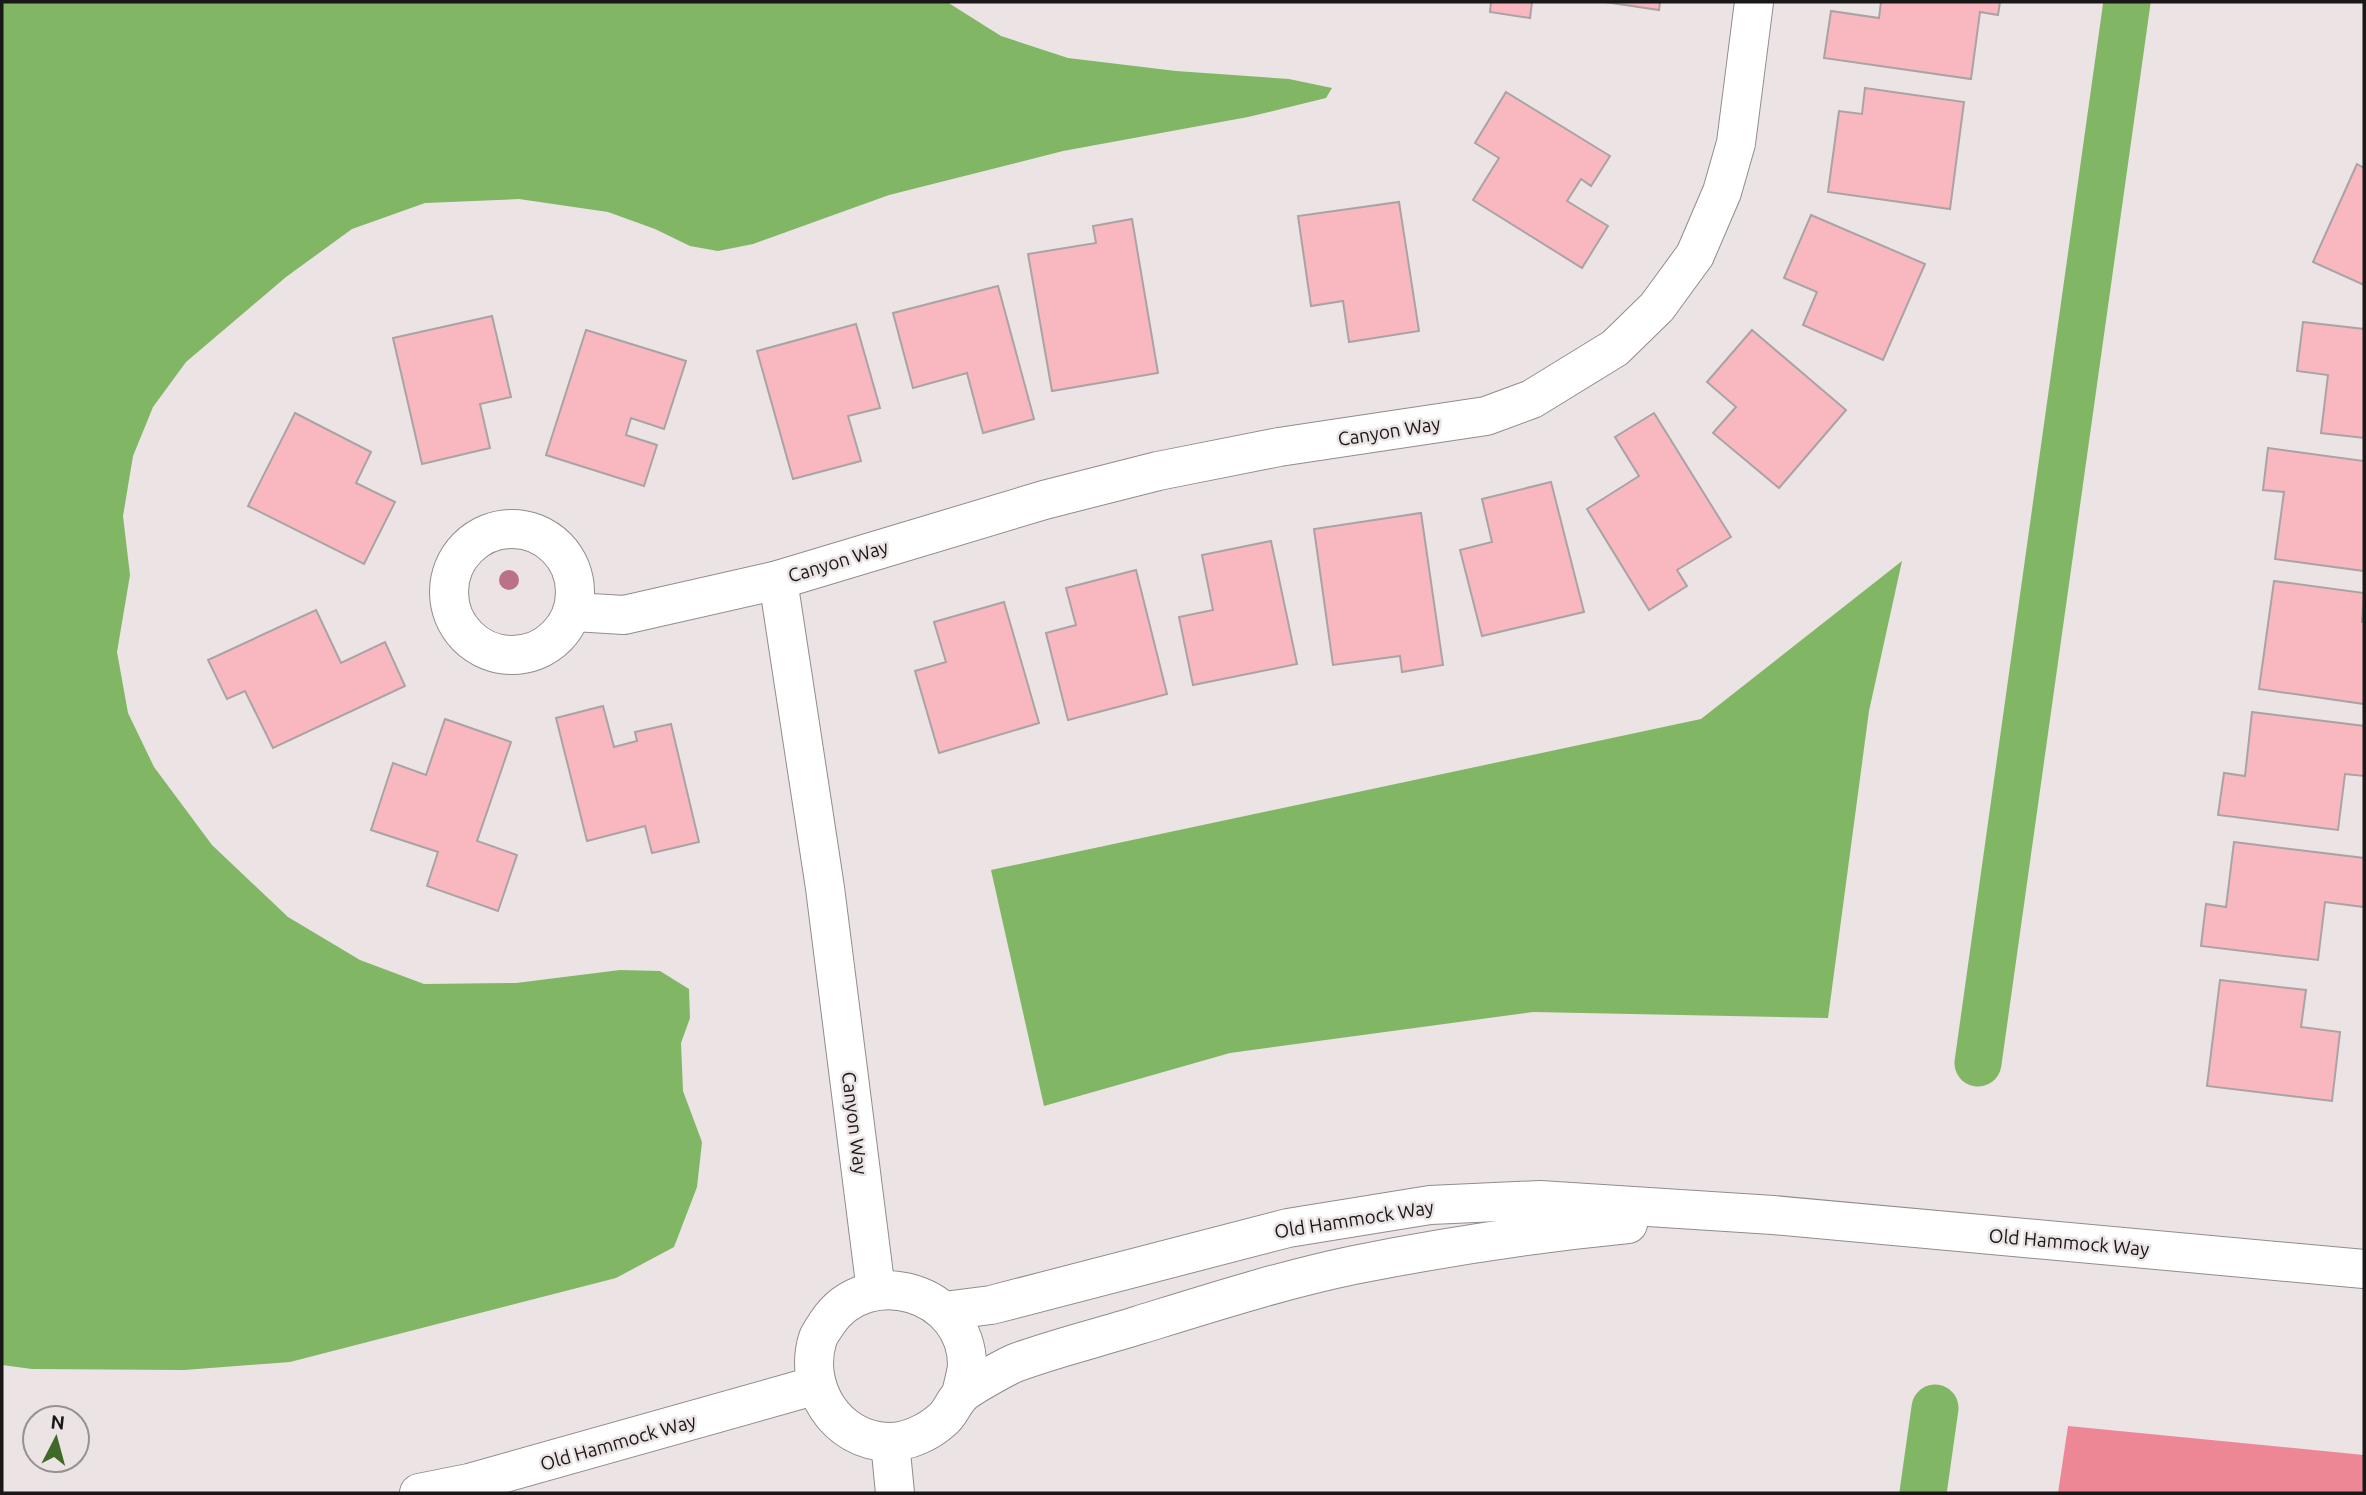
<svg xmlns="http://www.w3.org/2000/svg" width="2366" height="1495" viewBox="0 0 2366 1495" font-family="Ubuntu,sans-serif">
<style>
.forest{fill:#ed8796}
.water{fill:#80b664}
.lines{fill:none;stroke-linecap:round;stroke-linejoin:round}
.canal{stroke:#80b664;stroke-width:47}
.building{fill:#f9b8c0;stroke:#aaa3a4;stroke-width:2}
.minor-casing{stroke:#928c8c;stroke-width:40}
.minor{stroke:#fff;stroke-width:38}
.tree{fill:#ba7286}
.labels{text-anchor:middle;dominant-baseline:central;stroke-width:5;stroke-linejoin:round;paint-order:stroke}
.street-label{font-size:19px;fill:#191717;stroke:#ebe3e4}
</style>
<rect width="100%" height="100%" fill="#ebe3e4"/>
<path class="forest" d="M2068,1426l296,29v38h-306z"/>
<g class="water">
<path d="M2,2h945l54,34 67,22 108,13 113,8 43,9 -6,10 -78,19 -185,34 -174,44 -136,49 -35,7 -28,-5 -35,-17 -47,-17 -89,-13 -94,4 -73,26 -66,48 -100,85 -33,45 -20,49 -10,60 7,59 -13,77 11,61 26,54 58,78 76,72 72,43 64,24 92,-1 104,-13 40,1 29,18 1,29 -9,25 2,48 19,51 -5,45 -23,60 -58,31 -326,84 -106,8 -152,-1 -30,-4z"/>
<path d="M1902,561l-33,150 -41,307 -295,-6 -303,41 -186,53 -53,-236 710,-151z"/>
</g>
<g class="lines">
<g class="canal">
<path d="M1978,1063l149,-1061"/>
<path d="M1923,1493l12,-85"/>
</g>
</g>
<g class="building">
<path d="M1491,2h41l-2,16 -40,-6z"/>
<path d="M1605,2h55l-1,8z"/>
<path d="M1881,2h119l-2,13 -18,-3 -9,67 -147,-21 7,-47 48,7z"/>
<path d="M1865,88l99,14 -14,107 -122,-17 11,-81 23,3z"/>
<path d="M1506,92l104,64 -19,30 -10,-7 -14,22 41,25 -26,42 -109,-68 26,-42 -24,-15z"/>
<path d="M2357,164l7,4v117l-51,-23z"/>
<path d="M1399,202l20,129 -70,11 -6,-41 -32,5 -13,-90z"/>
<path d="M1811,215l114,49 -42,96 -80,-35 14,-33 -33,-14z"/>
<path d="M1132,219l26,154 -106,18 -24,-137 68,-11 -3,-17z"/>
<path d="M998,286l36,133 -51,14 -16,-60 -54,15 -20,-75z"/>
<path d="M492,316l19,81 -31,7 10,44 -68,16 -29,-126z"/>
<path d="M2303,322l61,7v109l-43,-5 7,-58 -31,-4z"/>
<path d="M856,324l24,84 -32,8 13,45 -68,18 -36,-128z"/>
<path d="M586,330l100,31 -22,68 -33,-11 -5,17 31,10 -13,41 -98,-31z"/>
<path d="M1752,330l94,80 -67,78 -66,-55 23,-26 -29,-25z"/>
<path d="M295,413l76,39 -15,31 39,19 -31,62 -116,-58z"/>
<path d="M1654,413l77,124 -54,33 10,16 -38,24 -62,-101 52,-33 -24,-39z"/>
<path d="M2268,448l96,13v110l-89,-12 9,-67 -21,-2z"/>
<path d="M1551,482l33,130 -102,24 -22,-86 32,-8 -10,-43z"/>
<path d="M1421,513l22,152 -41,7 -2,-16 -67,9 -19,-136z"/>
<path d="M1271,541l26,123 -104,21 -14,-68 34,-7 -11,-55z"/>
<path d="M1136,570l31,124 -99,26 -22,-87 30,-8 -10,-37z"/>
<path d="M2274,581l90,12 -2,29h2v82l-105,-15z"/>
<path d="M1004,602l35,121 -100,30 -24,-82 31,-9 -12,-40z"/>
<path d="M316,610l25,53 44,-21 20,44 -132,62 -28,-57 -18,8 -19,-39z"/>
<path d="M603,706l11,41 23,-6 -2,-9 36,-8 28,118 -47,11 -7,-27 -58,15 -31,-123z"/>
<path d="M2252,712l112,14v50l-19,-2 -7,56 -120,-15 6,-42 21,3z"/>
<path d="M445,719l66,23 -34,99 40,14 -19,56 -71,-25 11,-34 -67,-22 22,-67 33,12z"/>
<path d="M2234,842l130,16v49l-39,-5 -7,58 -117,-14 5,-42 20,3z"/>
<path d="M2220,980l86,10 -5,37 39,5 -8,69 -125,-15z"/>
</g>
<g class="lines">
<defs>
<g id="minor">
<circle cx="512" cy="592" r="63"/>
<path d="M778,580l47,308 51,403"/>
<path d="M574,612l50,3 154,-35 266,-80 114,-29 121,-24 207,-31 46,-17 83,-51 42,-41 38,-52 27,-63 14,-49 18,-141"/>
<path d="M944,1311l47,-6 297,-77 142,-23 110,-5 233,15 591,54"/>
<path d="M961,1394c2,-9 5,-19 6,-28 1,-74 -100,-104 -140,-43 -3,5 -7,10 -9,15 -16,49 18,103 71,104 19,0 40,-10 53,-22 8,-6 11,-17 18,-24 7,-8 44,-28 55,-33 40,-15 83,-25 124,-38 71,-22 143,-45 215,-60 91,-18 182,-32 274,-41"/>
<path d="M890,1442l5,51"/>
<path d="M419,1493l50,-10 348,-98"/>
</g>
</defs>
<use href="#minor" class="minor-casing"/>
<use href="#minor" class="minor"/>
</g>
<circle class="tree" cx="509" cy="580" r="10"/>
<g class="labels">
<g class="street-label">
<text transform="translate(1389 431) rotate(-9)">Canyon Way</text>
<text transform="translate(838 561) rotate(-17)">Canyon Way</text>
<text transform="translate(855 1123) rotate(83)">Canyon Way</text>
<text transform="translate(1354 1219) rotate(-9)">Old Hammock Way</text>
<text transform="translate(2069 1242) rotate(5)">Old Hammock Way</text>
<text transform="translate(618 1442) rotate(-16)">Old Hammock Way</text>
</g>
</g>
<rect width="2366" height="1495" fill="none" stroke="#191717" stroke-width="7"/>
<g transform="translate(56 1439) rotate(6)"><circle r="33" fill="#ebe3e4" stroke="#979192" stroke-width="2"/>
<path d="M0-5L12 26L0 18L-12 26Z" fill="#3e6926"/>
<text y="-10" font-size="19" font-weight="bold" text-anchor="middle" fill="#191717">N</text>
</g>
</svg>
